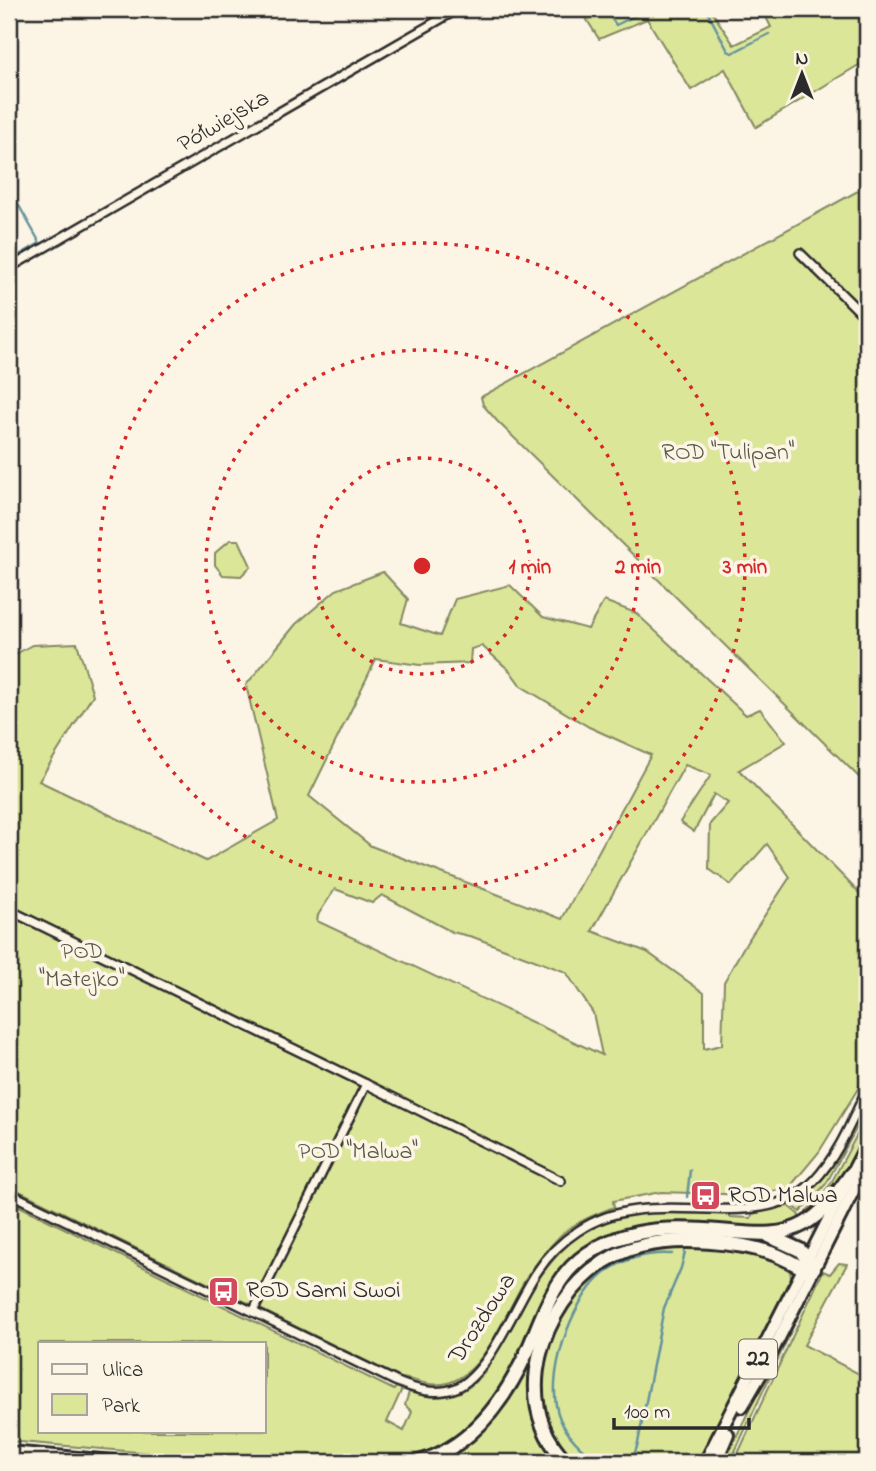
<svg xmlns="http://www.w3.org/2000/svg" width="876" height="1471" viewBox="0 0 876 1471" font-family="'Indie Flower',sans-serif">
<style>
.green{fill:#dbe699;stroke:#838862;stroke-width:2;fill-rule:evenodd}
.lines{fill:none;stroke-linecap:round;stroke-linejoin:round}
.stream{stroke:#65939d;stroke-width:2.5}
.street-casing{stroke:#2b2b2b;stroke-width:12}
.primary-casing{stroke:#2b2b2b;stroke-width:16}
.highway-casing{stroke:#2b2b2b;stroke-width:18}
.street{stroke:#fcf5e5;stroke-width:7}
.primary{stroke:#fcf5e5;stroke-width:10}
.highway{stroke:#fcf5e5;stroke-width:12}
.ring{fill:none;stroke:#d62828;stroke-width:3.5;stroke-dasharray:3.5 7}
.labels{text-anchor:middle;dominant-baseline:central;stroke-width:7;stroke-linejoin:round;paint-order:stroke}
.shield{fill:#fcf5e5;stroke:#6a6863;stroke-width:2}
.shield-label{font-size:23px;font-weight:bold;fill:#2b2b2b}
.street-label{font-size:24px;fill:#2b2b2b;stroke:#fcf5e5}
.park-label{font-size:24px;fill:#575a46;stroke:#fcf5e5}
.poi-label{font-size:24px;fill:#2b2b2b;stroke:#fcf5e5;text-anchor:start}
.centre{fill:#d62828;stroke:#fcf5e5;stroke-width:3.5}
.ring-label{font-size:21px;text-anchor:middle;font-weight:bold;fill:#d62828;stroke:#fcf5e5;stroke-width:7;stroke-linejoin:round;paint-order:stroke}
</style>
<rect width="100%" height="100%" fill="#fcf5e5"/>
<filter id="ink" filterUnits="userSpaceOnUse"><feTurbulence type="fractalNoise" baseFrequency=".0143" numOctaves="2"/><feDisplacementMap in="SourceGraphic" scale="14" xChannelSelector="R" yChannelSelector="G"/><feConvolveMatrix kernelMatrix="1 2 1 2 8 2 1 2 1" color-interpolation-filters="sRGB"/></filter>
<g filter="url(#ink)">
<g class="green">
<path d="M580,9h130l24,36 37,-18 -9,-18h105v51l-111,67 -31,-58 -34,21 -44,-71 -48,20z"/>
<path d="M867,186v599l-370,-364 -14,-16 -2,-8z"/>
<path d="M230,540h9l12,26 -10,10 -18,-1 -8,-10v-12z"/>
<path d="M383,572l25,27 -7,24 39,13 15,-37 55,-14 33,32 45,12 16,-28 32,12 110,102 14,-6 26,33 -47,28 128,131v173l-48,78 -30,36 -37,7 -91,-3 -48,9 1,6c-18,7 -38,15 -53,28 -13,13 -27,30 -37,47 -19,31 -38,90 -76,101 -18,5 -32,-4 -47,-5l-392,-192v-528l23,-13 45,-2 16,52 -54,86 167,80 72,-41 -32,-135 50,-61 40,-34zM482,646l28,25 11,15 68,41 62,28 -89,164 -191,-73 -62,-50 67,-137 44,6 50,-2 1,-14zM685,765l26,10 -31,47 14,10 20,-38 14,9 -18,21 -1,45 22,16 36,-41 23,33 -47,71 -19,34 -2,63 -18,4v-56l-57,-41 -55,-21zM335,889l37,14 10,-8 70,37 21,5 93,35 27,41 9,42 -285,-134 1,-6z"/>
<path d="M867,1100v9l-41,75 -26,28 -9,-8c41,-21 56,-66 76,-104z"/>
<path d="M867,1116c0,28 -38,81 -59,99l-2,-3 24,-27z"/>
<path d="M9,1201l385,189 2,-3 6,2 -15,33 17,9 8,-19 -7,-7 4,-13c33,10 55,5 77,-21 36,-62 66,-146 147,-158 32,-5 65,-1 97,1v3l21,1 1,-4 36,-8 10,8 3,6 -11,5 -25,4 -76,-4 -106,25 -91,155 -29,28 -22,14 -39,15h-148l-245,-21zM40,1343h224v88h-224z"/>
<path d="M657,1234l90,4 38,10 -2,4 -16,-6h-142l-24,10 -19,14 -17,23 -32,70 12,78 13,21h-123c100,-40 86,-154 161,-208 17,-12 40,-16 61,-20z"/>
<path d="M697,1248c19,2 84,6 93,24 3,7 -1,15 -3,22l-85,168h-128c-20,-16 -35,-51 -34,-76 1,-27 20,-74 36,-95 7,-9 31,-27 42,-33 22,-13 54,-10 79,-10z"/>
<path d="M826,1251l2,1 -98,210h-6z"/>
<path d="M839,1263l8,1 -43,81 63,33v84h-133l89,-191 7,3z"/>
</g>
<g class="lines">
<g class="stream">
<path d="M605,9l11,16 33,-16"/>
<path d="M706,9l22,42 4,2 37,-19"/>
<path d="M9,188l31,55 -31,18"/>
<path d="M687,1197l3,-27"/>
<path d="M599,1462c-16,-11 -31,-25 -39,-43 -17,-39 11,-118 42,-144 19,-16 46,-23 70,-21"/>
<path d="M632,1462l6,-19 26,-135 17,-40 4,-16"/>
</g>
<defs>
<g id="street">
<path d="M800,253l67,66"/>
<path d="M9,268l449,-259"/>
<path d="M9,910l357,174"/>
<path d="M9,1193l386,188c19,8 40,15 61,7 34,-14 60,-86 81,-116 11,-17 24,-30 41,-41 76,-52 177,10 236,-50 24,-25 38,-61 53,-92"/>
<path d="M253,1312l113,-228 195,97"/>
</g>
<g id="primary">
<path d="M742,1407l18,-31 107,-212"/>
<path d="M705,1462l162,-319"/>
<path d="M716,1462l12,-28"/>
</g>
<g id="highway">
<path d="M9,1453l104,9"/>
<path d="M419,1462c53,-15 86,-62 108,-110 16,-36 26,-75 60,-98 44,-30 94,-26 144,-22 25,2 50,5 73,-8 20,-11 34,-32 47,-50"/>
<path d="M566,1462c-9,-11 -18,-22 -23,-36 -27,-70 26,-164 98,-180 37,-9 97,-5 133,8 11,4 22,11 33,16l7,-2 -14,-18 -31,-14"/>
</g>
</defs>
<use href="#street" class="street-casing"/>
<use href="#primary" class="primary-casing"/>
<use href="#highway" class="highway-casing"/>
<use href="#street" class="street"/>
<use href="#primary" class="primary"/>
<use href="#highway" class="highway"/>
</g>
</g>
<g class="ring">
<circle cx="422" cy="566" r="108"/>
<circle cx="422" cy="566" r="216"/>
<circle cx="422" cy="566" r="323"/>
</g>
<defs>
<symbol id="bus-square" viewBox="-11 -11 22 22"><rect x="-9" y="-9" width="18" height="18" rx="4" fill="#d1495b" stroke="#fcf5e5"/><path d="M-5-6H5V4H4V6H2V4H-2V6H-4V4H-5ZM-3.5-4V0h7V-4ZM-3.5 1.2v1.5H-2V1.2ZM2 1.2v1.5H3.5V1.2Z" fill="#fff"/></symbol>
</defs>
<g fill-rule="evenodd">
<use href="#bus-square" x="688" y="1178" width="35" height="35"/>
<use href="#bus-square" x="206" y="1274" width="35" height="35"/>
</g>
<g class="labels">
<rect class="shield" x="739" y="1339.5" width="38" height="39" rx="5"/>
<g class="shield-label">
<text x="758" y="1359">22</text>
</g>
<g class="street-label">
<text transform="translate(224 122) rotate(-30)">Półwiejska</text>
<text transform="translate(483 1319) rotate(-57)">Drozdowa</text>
</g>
<g class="park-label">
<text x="728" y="453">ROD "Tulipan"</text>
<text x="82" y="952">POD<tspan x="82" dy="28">"Matejko"</tspan></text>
<text x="358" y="1152">POD "Malwa"</text>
</g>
<g class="poi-label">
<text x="728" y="1196">ROD Malwa</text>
<text x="246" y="1291">ROD Sami Swoi</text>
</g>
</g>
<circle cx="422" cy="566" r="10" class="centre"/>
<g class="ring-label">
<text x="530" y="573">1 min</text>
<text x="638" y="573">2 min</text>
<text x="745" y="573">3 min</text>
</g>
<rect width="876" height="1471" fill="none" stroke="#fcf5e5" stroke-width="35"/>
<rect x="18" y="18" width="841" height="1436" fill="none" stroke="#2b2b2b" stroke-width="2.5" filter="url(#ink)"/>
<rect x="38" y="1342" width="228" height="91" fill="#fcf5e5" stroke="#a8a49b" stroke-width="2"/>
<rect x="52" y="1364" width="35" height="10" fill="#fcf5e5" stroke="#a8a49b" stroke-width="2"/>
<text x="102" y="1376" font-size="21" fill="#2b2b2b">Ulica</text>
<rect x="52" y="1394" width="35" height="21" fill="#dbe699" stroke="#a8a49b" stroke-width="2"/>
<text x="102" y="1412" font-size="21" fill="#2b2b2b">Park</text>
<g transform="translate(802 74)" stroke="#fcf5e5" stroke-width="5" paint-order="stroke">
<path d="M0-5L12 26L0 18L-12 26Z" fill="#2b2b2b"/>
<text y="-10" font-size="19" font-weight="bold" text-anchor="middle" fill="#2b2b2b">N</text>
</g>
<path d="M614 1418v10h135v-10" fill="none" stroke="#2b2b2b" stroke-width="3.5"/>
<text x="624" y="1418" font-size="21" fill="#2b2b2b" stroke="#fcf5e5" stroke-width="5" paint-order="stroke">100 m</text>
</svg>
